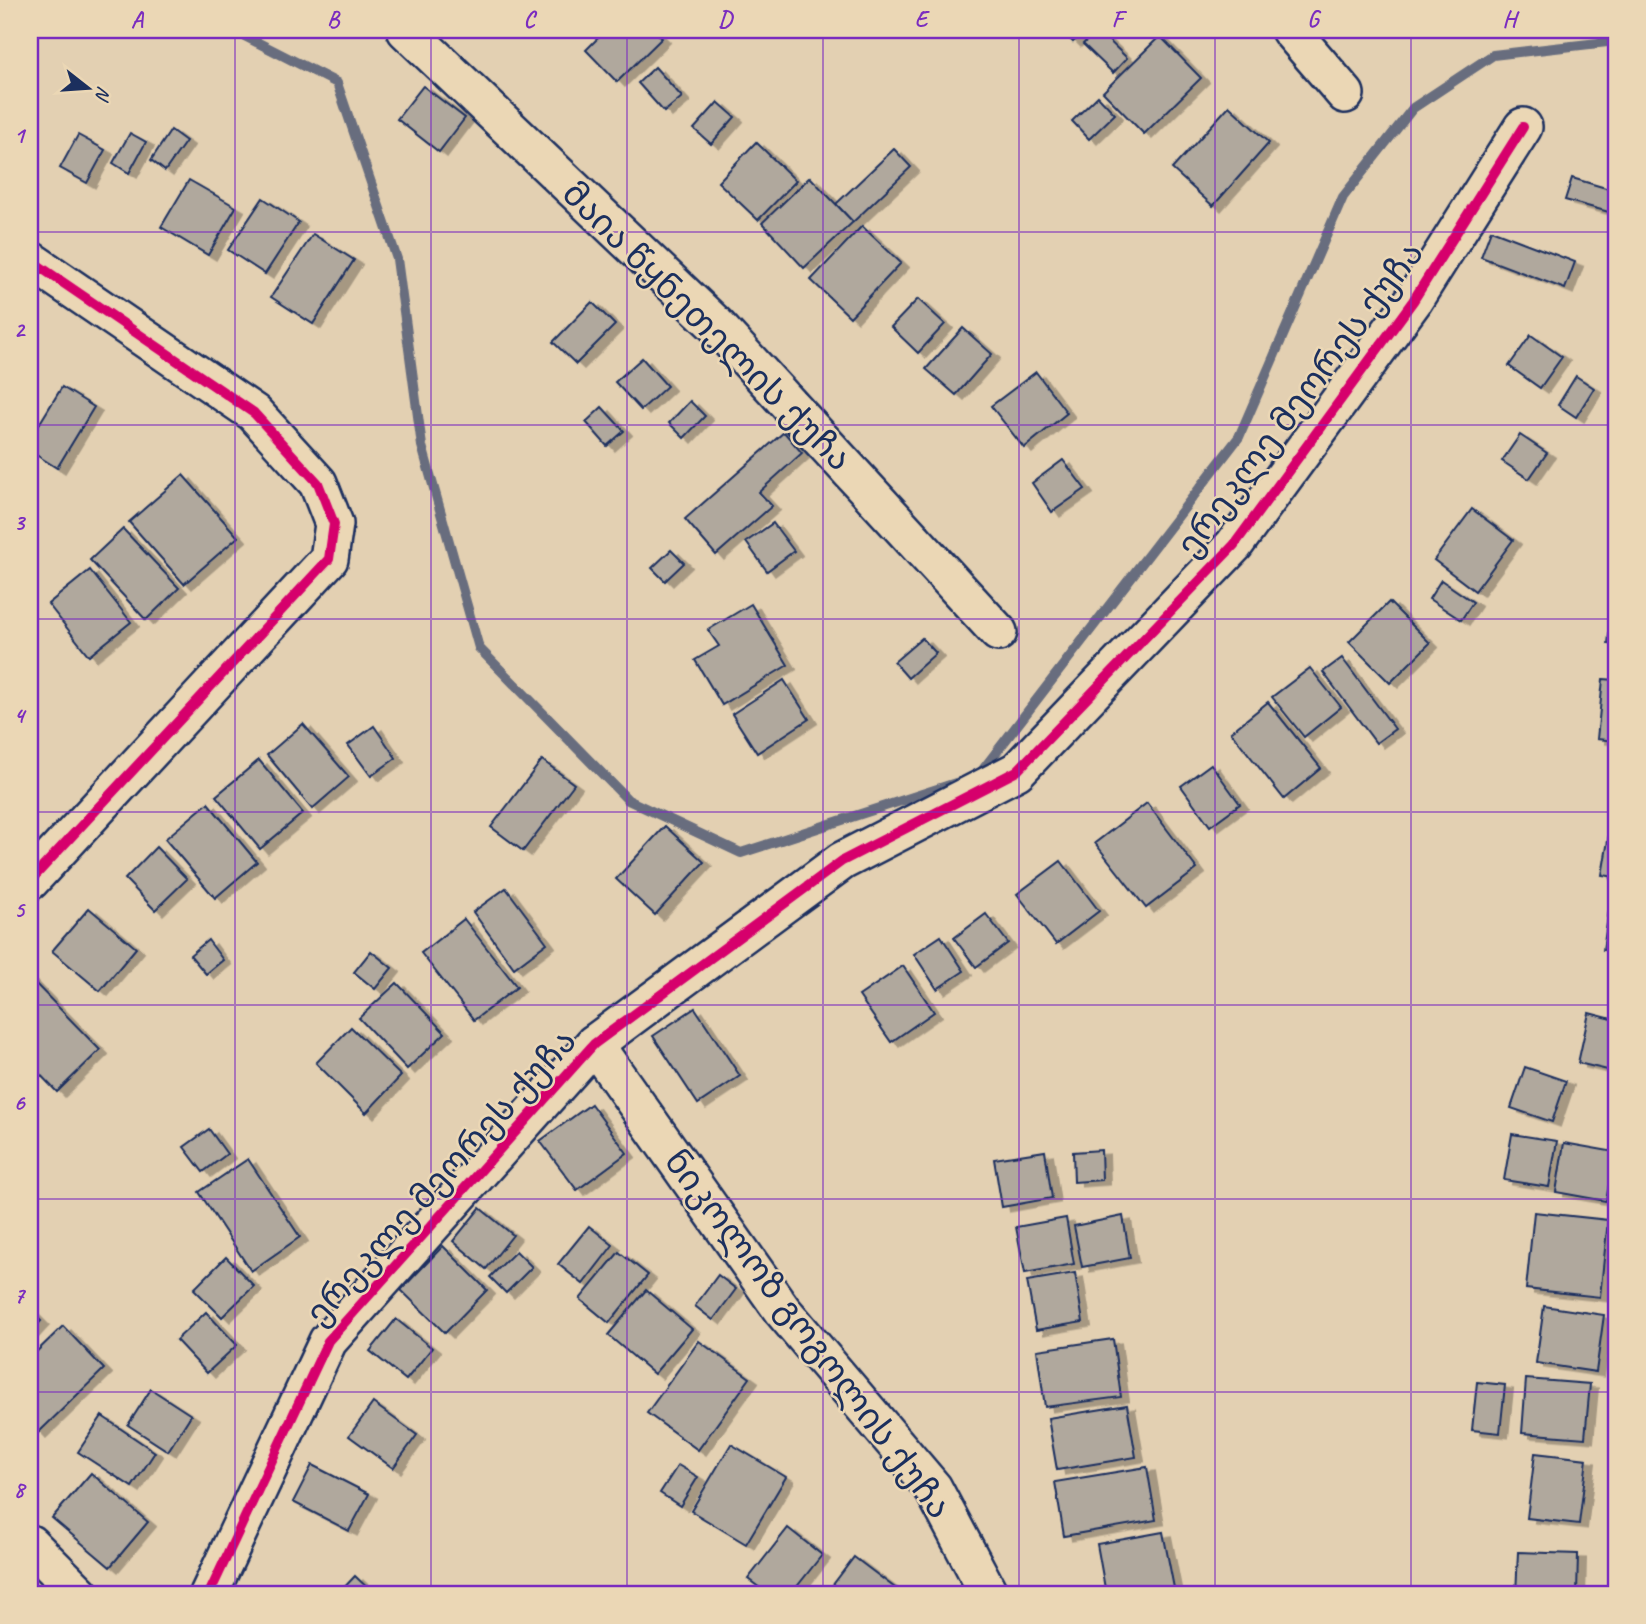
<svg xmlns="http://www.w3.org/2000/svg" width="1646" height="1624" viewBox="0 0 1646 1624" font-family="Caveat,'Noto Sans Georgian',sans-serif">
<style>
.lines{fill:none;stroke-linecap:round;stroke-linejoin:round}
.stream{stroke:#686d7e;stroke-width:10}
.building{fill:#b0a89d;stroke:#1b2f5e;stroke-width:2;filter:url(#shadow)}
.minor-casing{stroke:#1b2f5e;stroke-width:42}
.minor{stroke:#ebd7b5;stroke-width:37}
.cycleway-casing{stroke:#ebd7b5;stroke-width:15}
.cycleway{stroke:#d6006c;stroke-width:10}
.grid{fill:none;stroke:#7b2cbf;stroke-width:2;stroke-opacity:0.55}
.labels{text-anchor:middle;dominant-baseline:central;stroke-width:5;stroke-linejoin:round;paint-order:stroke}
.street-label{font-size:35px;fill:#1b2f5e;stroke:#ebd7b5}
.neatline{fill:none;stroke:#7b2cbf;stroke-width:2.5}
.grid-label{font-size:23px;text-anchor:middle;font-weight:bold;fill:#7b2cbf}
</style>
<defs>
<filter id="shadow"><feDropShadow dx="8" dy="4.5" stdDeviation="0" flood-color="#0004"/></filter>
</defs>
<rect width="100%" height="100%" fill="#e3d0b2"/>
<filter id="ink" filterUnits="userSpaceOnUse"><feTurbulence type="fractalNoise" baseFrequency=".0143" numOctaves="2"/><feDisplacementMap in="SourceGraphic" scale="14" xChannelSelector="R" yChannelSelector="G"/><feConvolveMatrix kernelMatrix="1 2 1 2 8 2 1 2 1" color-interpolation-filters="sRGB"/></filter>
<g filter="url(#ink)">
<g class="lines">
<g class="stream">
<path d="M233,30l104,53 60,176 25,187 57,202 149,152 113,53 221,-72"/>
<path d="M978,776l261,-339 104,-240 70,-89 80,-53 123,-14"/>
</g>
</g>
<g class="building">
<path d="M606,30h48l8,8 -45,44 -31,-32z"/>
<path d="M1061,30h25l-13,12z"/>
<path d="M1098,30l29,28 -14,15 -30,-29z"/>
<path d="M1160,36l41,42 -57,56 -41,-42z"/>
<path d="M655,67l27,30 -18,15 -26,-29z"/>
<path d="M423,86l42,32 -26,34 -42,-33z"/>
<path d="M1098,96l17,18 -26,25 -17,-18z"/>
<path d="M718,102l17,15 -24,27 -17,-15z"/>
<path d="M1229,106l40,37 -56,63 -41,-37z"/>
<path d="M171,130l15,11 -21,30 -14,-11z"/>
<path d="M130,133l16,9 -17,31 -16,-10z"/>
<path d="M78,135l27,15 -18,33 -27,-15z"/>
<path d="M756,142l40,39 -38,39 -40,-38z"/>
<path d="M894,149l17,18 -58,55 -17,-18z"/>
<path d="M810,177l43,45 -49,46 -42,-45z"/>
<path d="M1572,178l44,13v23l-51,-14z"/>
<path d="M189,180l47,27 -28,48 -47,-28z"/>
<path d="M263,198l36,24 -34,52 -37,-24z"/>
<path d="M862,226l39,37 -51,54 -39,-37z"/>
<path d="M1491,230l84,32 -10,27 -84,-32z"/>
<path d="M313,234l41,26 -41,64 -42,-27z"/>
<path d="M918,299l27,25 -27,29 -27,-26z"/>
<path d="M592,302l23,23 -39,39 -23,-22z"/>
<path d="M963,328l29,26 -36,41 -30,-26z"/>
<path d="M1531,335l31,22 -22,31 -31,-22z"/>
<path d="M642,358l25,28 -26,24 -26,-28z"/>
<path d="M1036,372l31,41 -43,35 -33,-42z"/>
<path d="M1576,376l18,12 -18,29 -18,-12z"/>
<path d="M62,387l32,20 -37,61 -27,-17v-12z"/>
<path d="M690,401l15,15 -21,22 -15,-15z"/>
<path d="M602,407l22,24 -17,15 -21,-24z"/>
<path d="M784,432l18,21 -43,39 13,14 -56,49 -31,-36z"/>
<path d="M1520,435l27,18 -18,26 -27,-18z"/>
<path d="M1063,460l22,29 -33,23 -20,-29z"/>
<path d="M183,475l55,62 -54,47 -55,-62z"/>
<path d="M1472,509l41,31 -38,51 -41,-31z"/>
<path d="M773,523l21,28 -27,20 -21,-29z"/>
<path d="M123,529l56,59 -33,32 -56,-60z"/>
<path d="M671,550l13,13 -19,18 -13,-13z"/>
<path d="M90,570l41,52 -42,34 -41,-52z"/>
<path d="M1441,580l32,22 -12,18 -32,-21z"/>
<path d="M1615,582h1v63l-8,-1z"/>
<path d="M1389,602l41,41 -40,40 -41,-41z"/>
<path d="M751,604l37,61 -66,40 -27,-45 24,-14 -11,-16z"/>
<path d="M922,638l14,15 -28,25 -14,-16z"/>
<path d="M1342,658l53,71 -19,14 -53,-71z"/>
<path d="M1310,668l31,39 -37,30 -32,-40z"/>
<path d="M1603,679l13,1v61l-19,-2z"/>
<path d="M784,680l25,39 -52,34 -25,-39z"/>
<path d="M1268,702l53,66 -37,31 -53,-67z"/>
<path d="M303,724l46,53 -37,32 -45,-54z"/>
<path d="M374,726l22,32 -25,18 -23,-31z"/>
<path d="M259,760l44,53 -43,36 -44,-53z"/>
<path d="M542,760l32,24 -51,67 -32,-24z"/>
<path d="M1211,764l29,40 -30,22 -29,-40z"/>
<path d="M208,803l49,59 -42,36 -50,-59z"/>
<path d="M1147,803l50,66 -51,39 -51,-65z"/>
<path d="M1611,823l5,1v53l-14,-2z"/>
<path d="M665,826l39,36 -49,53 -39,-36z"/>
<path d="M156,847l31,32 -32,31 -30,-31z"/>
<path d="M1061,861l38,50 -43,33 -39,-50z"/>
<path d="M506,888l41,55 -33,25 -41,-56z"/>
<path d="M89,908l47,40 -36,43 -48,-40z"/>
<path d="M1609,910l7,1v41l-13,-2z"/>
<path d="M986,914l22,29 -32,24 -22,-29z"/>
<path d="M464,919l53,68 -43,33 -53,-67z"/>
<path d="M941,936l23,35 -27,18 -23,-35z"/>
<path d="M208,940l15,20 -17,14 -16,-19z"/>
<path d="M371,951l21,17 -17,21 -21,-17z"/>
<path d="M903,966l31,46 -43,30 -32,-46z"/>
<path d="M30,978l70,72 -43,42 -27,-28z"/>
<path d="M397,983l48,50 -38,36 -48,-51z"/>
<path d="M695,1008l45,68 -42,28 -45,-68z"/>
<path d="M1589,1013l27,7v52l-38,-9z"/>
<path d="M351,1027l50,49 -35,37 -50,-50z"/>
<path d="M1525,1067l41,14 -14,41 -41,-14z"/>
<path d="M591,1104l36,49 -50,37 -37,-49z"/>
<path d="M209,1129l18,25 -24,18 -19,-25z"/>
<path d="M1512,1134l45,7 -8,46 -45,-7z"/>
<path d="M1564,1143l51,9 -9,49 -50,-9z"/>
<path d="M1101,1150l1,30 -28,2 -1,-30z"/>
<path d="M1045,1151l7,47 -50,9 -8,-48z"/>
<path d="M248,1159l52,78 -49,34 -52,-79z"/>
<path d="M480,1208l33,27 -27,34 -33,-28z"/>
<path d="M1534,1212l74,8 -8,77 -74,-8z"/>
<path d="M1123,1216l7,42 -48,9 -8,-41z"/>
<path d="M1066,1218l8,46 -49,9 -9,-46z"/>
<path d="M589,1226l24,19 -30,39 -25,-20z"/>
<path d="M443,1246l44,44 -42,43 -44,-43z"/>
<path d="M516,1251l16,16 -26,26 -16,-16z"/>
<path d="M619,1252l29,23 -39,48 -29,-24z"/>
<path d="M226,1257l28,29 -32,31 -28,-28z"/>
<path d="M1075,1273l8,49 -47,8 -9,-49z"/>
<path d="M718,1275l18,14 -23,31 -18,-14z"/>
<path d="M646,1290l46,39 -38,45 -46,-39z"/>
<path d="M1544,1306l60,9 -8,57 -60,-9z"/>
<path d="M30,1310l11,11 -11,12z"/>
<path d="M206,1312l31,33 -30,28 -31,-33z"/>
<path d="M396,1319l36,29 -26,32 -36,-29z"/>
<path d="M63,1326l41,43 -66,64 -8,-9v-66z"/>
<path d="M1113,1339l8,58 -76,10 -8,-57z"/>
<path d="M699,1341l51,37 -52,72 -51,-37z"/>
<path d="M1526,1379l64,5 -5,54 -63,-5z"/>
<path d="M1477,1382l28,3 -5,48 -28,-3z"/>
<path d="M151,1389l40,26 -23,36 -40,-26z"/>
<path d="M373,1403l44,32 -24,33 -44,-32z"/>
<path d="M1127,1405l9,52 -79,13 -9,-52z"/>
<path d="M102,1416l53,36 -23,35 -54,-35z"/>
<path d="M731,1444l55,33 -40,67 -55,-33z"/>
<path d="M1535,1453l52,6 -8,65 -52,-6z"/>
<path d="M312,1465l57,29 -20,37 -56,-29z"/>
<path d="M678,1465l20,12 -18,29 -20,-13z"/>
<path d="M1147,1467l9,53 -92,16 -9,-54z"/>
<path d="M91,1473l57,49 -38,45 -58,-49z"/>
<path d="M788,1528l34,27 -31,39h-23l-20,-15z"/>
<path d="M1163,1532l12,61 -69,1 -9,-50z"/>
<path d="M1518,1552l60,2 -1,40h-61z"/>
<path d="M854,1557l49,37h-77z"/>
<path d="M355,1576l19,18h-36z"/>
</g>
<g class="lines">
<defs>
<g id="minor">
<path d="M406,30l310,295 282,307"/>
<path d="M1290,30l55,64"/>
<path d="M30,260l224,153 64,70 16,41 -5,35 -299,322"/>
<path d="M594,1044l188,266 151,178 56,106"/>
<path d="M30,1544l50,50"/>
<path d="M209,1594l119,-253 266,-297 248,-183 175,-90 217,-226 179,-244 110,-174"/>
</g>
</defs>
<use href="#minor" class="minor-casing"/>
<use href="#minor" class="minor"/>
<defs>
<g id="cycleway">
<path d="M30,260l224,153 64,70 16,41 -5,35 -299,322"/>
<path d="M209,1594l119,-253 266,-297 248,-183 175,-90 217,-226 179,-244 110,-174"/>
</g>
</defs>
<use href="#cycleway" class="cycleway-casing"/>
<use href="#cycleway" class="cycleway"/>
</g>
</g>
<path class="grid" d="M235,30v1564M431,30v1564M627,30v1564M823,30v1564M1019,30v1564M1215,30v1564M1411,30v1564M30,232h1586M30,425h1586M30,619h1586M30,812h1586M30,1005h1586M30,1199h1586M30,1392h1586"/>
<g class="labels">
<g class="street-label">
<text transform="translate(707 326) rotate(45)">მაია წყნეთელის ქუჩა</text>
<text transform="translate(1300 399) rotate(-53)">ერეკლე მეორეს ქუჩა</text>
<text transform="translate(441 1177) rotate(-48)">ერეკლე მეორეს ქუჩა</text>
<text transform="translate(808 1334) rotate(53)">ნიკოლოზ გოგოლის ქუჩა</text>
</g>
</g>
<rect width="1646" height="1624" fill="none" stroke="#ebd7b5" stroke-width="77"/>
<g transform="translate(88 88) rotate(107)" stroke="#ebd7b5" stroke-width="5" paint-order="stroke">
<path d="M0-5L12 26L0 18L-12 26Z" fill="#1b2f5e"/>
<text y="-10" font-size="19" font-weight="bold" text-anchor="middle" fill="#1b2f5e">N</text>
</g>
<rect x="38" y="38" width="1570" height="1548" class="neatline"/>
<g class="grid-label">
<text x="137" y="27">A</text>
<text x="333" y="27">B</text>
<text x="529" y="27">C</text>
<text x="725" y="27">D</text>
<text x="921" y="27">E</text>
<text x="1117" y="27">F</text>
<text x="1313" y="27">G</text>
<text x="1509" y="27">H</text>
<text x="19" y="143">1</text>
<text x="19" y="337">2</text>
<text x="19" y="530">3</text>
<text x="19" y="723">4</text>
<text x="19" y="917">5</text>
<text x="19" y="1110">6</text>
<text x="19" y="1303">7</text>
<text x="19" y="1497">8</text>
</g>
</svg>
